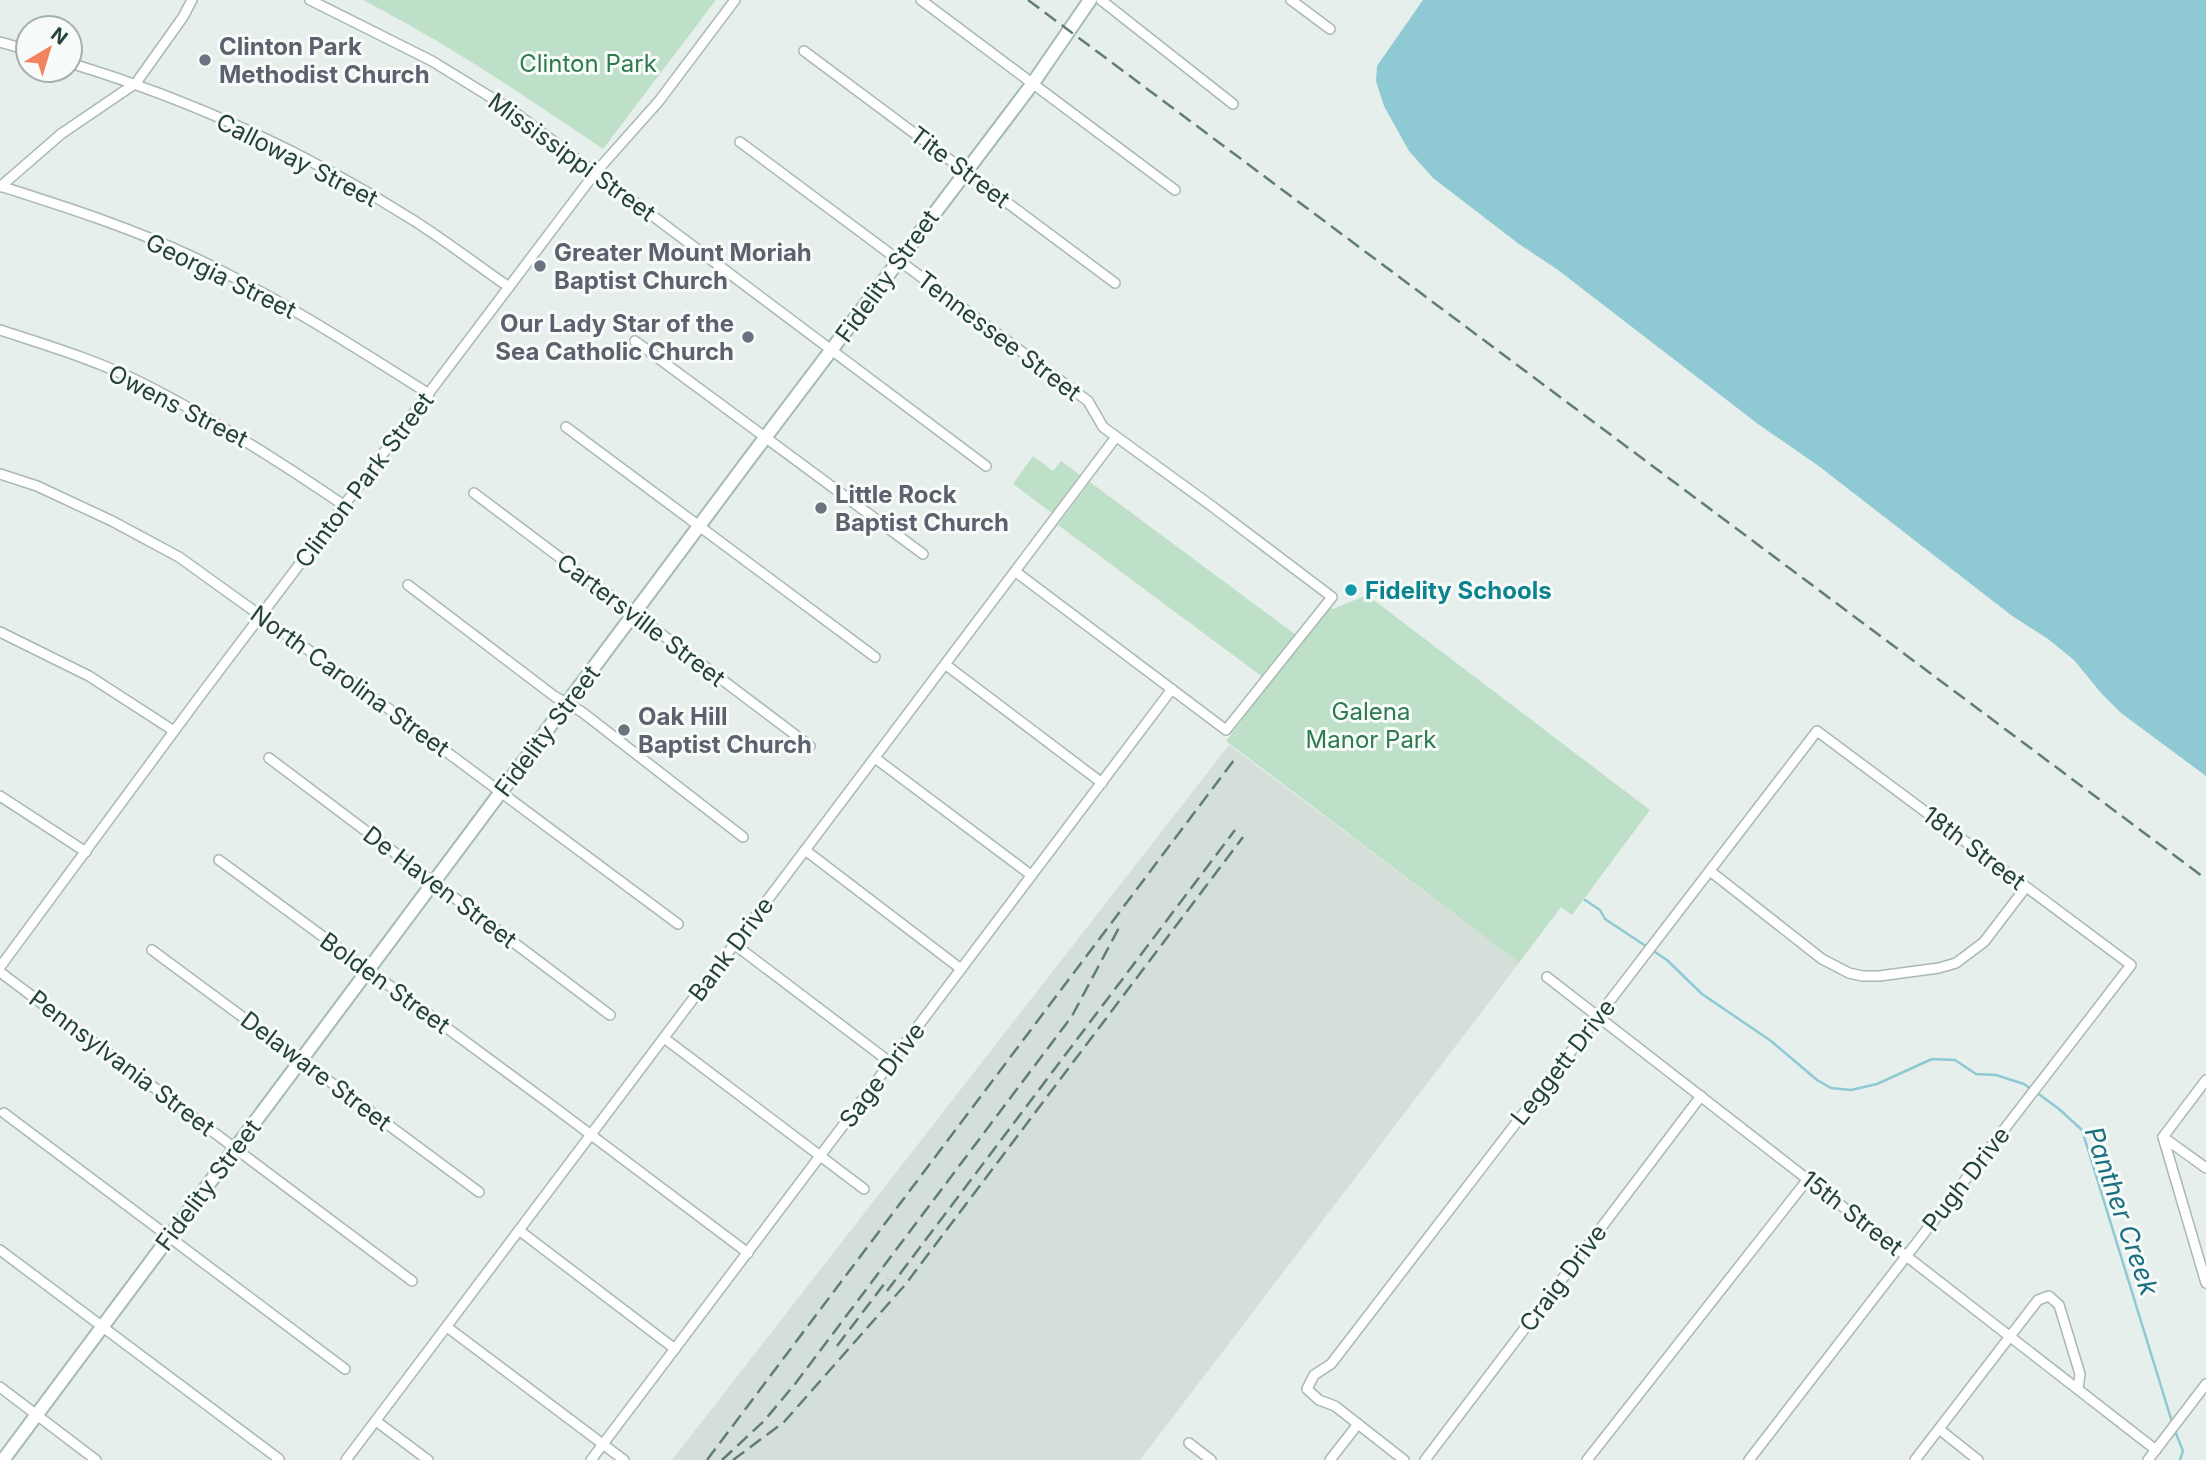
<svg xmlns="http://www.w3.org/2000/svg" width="2206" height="1460" viewBox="0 0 2206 1460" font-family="Inter,sans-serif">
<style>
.built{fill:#d4dfda}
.green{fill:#bfe0c8}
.water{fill:#8ec9d4}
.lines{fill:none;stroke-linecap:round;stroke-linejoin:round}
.stream{stroke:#8ec9d4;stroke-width:2.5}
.minor-casing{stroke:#a8b8b2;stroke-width:12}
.secondary-casing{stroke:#a4bbb3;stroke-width:16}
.minor{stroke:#fff;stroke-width:9}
.secondary{stroke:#fff;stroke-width:12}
.rail{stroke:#5f7d75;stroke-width:2.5;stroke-dasharray:14 7;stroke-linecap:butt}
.worship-dot{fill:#6b7280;stroke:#f7fbf9;stroke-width:2.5}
.culture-dot{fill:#0f9aa8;stroke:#f7fbf9;stroke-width:2.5}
.labels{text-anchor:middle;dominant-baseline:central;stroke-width:6;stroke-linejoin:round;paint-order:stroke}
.worship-label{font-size:24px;font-weight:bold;fill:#5b616d;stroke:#f7fbf9;text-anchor:start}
.park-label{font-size:24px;fill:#2d7a4b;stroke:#f7fbf9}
.street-label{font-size:24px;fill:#24423a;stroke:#f7fbf9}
.culture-label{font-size:24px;font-weight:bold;fill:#0d838f;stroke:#f7fbf9;text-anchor:start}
.water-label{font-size:26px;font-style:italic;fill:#1c6f80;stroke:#f7fbf9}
</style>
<rect width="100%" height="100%" fill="#e6efeb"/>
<path class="built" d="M1229,745l290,218 -379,497h-468z"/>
<g class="green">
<path d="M363,0h353l-113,149c-78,-53 -156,-106 -240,-149z"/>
<path d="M1033,456l20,15 8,-10 19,14 -28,38 -39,-29z"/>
<path d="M1090,482l206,153 -32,43 -206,-153z"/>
<path d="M1367,595l283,215 -78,105 -11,-8 -42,56 -293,-222 102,-134 5,2z"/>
</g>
<path class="water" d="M1423,0h783v776l-85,-63 -20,-20 -27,-33 -26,-21 -37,-24 -191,-148 -62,-43 -200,-154 -39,-26 -86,-66 -24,-27 -25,-45 -8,-25 1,-15z"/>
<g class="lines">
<g class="stream">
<path d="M1585,900l15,10 5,9 62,41 35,34 69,47 46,39 14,8 20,2 26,-6 55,-25 23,1 21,14 20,1 28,9 7,5"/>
<path d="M2036,1092l23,17 23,21 91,295"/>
<path d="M2175,1431l8,20 -3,9"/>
</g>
<defs>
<g id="minor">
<path d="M310,0l122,61 81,50 473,355"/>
<path d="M921,0l254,190"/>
<path d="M1101,0l132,104"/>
<path d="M1291,0l39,29"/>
<path d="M0,42l28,8"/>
<path d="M804,51l311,232"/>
<path d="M70,63c119,36 237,90 343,157 33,21 64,45 96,67"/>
<path d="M740,142l333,248 15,11 15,26 110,80 119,90 -106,133 -210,-158"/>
<path d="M0,186c66,21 132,42 195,72 82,39 158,88 234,136"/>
<path d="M0,187l61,-53 75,-51 47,-66 9,-17"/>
<path d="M0,330c49,16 99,31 144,54 71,36 135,77 201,122"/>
<path d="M635,341l288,213"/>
<path d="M566,427l309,230"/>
<path d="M0,474l37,12 75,35 67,36 171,123 328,244"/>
<path d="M474,493l336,253"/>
<path d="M408,585l146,111 28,16 161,125"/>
<path d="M0,632l89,44 85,55"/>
<path d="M946,665l156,118"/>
<path d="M269,758l341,257"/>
<path d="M875,758l156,117"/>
<path d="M0,796l86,56"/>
<path d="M805,850l156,119"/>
<path d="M219,860l327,241 202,152"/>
<path d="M1710,871l112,88 27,14 13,3h17l60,-8 17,-5 28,-21 42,-55"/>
<path d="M734,944l157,119"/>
<path d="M152,950l327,242"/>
<path d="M0,967l200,-271 395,-523 64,-72 76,-101"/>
<path d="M0,972l412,309"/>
<path d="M1547,977l609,473"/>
<path d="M664,1038l200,151"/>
<path d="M2206,1080l-43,57 43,146"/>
<path d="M4,1113l341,256"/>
<path d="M2163,1137l43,31"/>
<path d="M520,1231l155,118"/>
<path d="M0,1250l279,209"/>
<path d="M447,1327l177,133"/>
<path d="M0,1387l96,73"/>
<path d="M376,1421l52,39"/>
<path d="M1939,1429l39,31"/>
<path d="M1189,1443l22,17"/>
<path d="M346,1460l770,-1023"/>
<path d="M591,1460l581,-771"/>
<path d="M1330,1460l28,-36"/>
<path d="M1404,1460l-69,-54 -16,-6 -12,-11 7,-14 17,-11 486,-633 314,234 -382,495"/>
<path d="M1425,1460l276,-364"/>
<path d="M1587,1460l221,-281"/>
<path d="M1915,1460l123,-160 11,-4 10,9 21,69 -2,15"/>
<path d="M2148,1460l58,-76"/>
</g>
<path id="secondary" d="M3,1460l749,-1005 281,-372 57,-83"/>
</defs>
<use href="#minor" class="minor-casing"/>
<use href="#secondary" class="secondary-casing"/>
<use href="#minor" class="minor"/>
<use href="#secondary" class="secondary"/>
<g class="rail">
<path d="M1028,0l1178,879"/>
<path d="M887,1291l348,-461"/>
<path d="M837,1346l51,-67"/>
<path d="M707,1460l527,-700"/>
<path d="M722,1460l42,-39 31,-37 277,-368 49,-92"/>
<path d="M733,1460l51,-38 121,-137 338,-448"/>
</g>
</g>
<g class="worship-dot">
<circle cx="205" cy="60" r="7"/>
<circle cx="540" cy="266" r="7"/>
<circle cx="748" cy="337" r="7"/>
<circle cx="821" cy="508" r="7"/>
<circle cx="624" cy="730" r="7"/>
</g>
<circle class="culture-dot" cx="1351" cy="590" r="7"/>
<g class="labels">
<g class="worship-label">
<text x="219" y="46">Clinton Park<tspan x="219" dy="28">Methodist Church</tspan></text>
<text x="554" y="252">Greater Mount Moriah<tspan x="554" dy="28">Baptist Church</tspan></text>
<text x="734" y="323" text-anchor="end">Our Lady Star of the<tspan x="734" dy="28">Sea Catholic Church</tspan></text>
<text x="835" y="494">Little Rock<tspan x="835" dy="28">Baptist Church</tspan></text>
<text x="638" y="716">Oak Hill<tspan x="638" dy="28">Baptist Church</tspan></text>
</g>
<g class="park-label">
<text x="588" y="63">Clinton Park</text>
<text x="1371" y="711">Galena<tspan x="1371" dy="28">Manor Park</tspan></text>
</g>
<g class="street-label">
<text transform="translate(572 157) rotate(36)">Mississippi Street</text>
<text transform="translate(297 160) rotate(27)">Calloway Street</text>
<text transform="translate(960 167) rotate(37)">Tite Street</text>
<text transform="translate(221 276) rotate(26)">Georgia Street</text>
<text transform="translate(887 276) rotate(-54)">Fidelity Street</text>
<text transform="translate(999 336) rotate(37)">Tennessee Street</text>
<text transform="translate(178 406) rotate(27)">Owens Street</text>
<text transform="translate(364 480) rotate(-53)">Clinton Park Street</text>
<text transform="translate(641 620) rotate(37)">Cartersville Street</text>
<text transform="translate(350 681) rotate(36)">North Carolina Street</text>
<text transform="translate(547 731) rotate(-53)">Fidelity Street</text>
<text transform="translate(1974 848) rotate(37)">18th Street</text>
<text transform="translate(440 887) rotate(37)">De Haven Street</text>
<text transform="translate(731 949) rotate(-53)">Bank Drive</text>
<text transform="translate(385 983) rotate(36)">Bolden Street</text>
<text transform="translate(1563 1062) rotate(-52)">Leggett Drive</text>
<text transform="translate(122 1063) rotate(37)">Pennsylvania Street</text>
<text transform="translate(316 1071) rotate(37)">Delaware Street</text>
<text transform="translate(882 1075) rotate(-53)">Sage Drive</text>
<text transform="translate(1966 1179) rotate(-52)">Pugh Drive</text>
<text transform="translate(208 1185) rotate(-53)">Fidelity Street</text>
<text transform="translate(1852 1213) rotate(38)">15th Street</text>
<text transform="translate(1563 1278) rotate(-53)">Craig Drive</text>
</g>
<g class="culture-label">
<text x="1365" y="590">Fidelity Schools</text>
</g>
<g class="water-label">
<text transform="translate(2122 1211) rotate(71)">Panther Creek</text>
</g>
</g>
<g transform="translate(49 49) rotate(38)"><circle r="33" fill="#f7fbf9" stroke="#a3b1ad" stroke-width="2"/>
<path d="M0-5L12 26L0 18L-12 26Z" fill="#f4845f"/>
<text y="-10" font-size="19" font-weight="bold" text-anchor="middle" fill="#24423a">N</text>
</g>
</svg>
